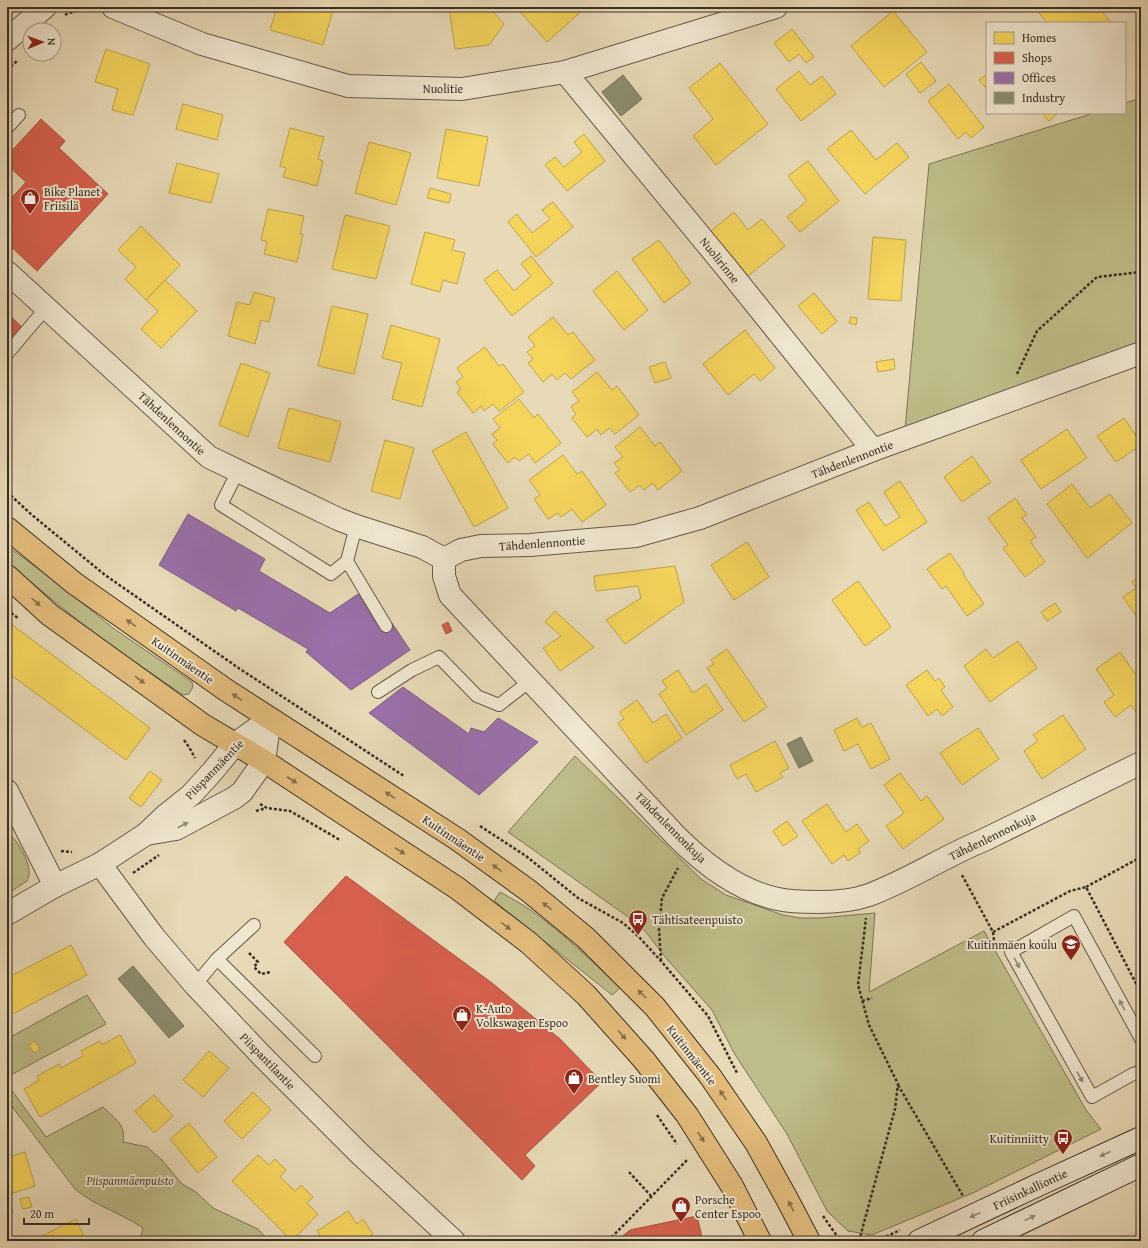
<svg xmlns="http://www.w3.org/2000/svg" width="1148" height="1248" viewBox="0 0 1148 1248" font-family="'Gentium Book Plus',serif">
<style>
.green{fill:#bebd89;stroke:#7c7658}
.homes{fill:#f6d55c;stroke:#bea44c}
.shops{fill:#d6604d;stroke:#a75241}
.offices{fill:#9970ab;stroke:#7c5d83}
.industry{fill:#8c8c6e;stroke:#737058}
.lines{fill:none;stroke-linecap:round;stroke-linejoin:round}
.service-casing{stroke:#665a4a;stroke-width:14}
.minor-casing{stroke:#665a4a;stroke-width:24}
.tertiary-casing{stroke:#665a4a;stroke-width:24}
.secondary-casing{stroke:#3a3026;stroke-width:24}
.primary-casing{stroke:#3a3026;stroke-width:24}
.path{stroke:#3a3026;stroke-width:2.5;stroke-dasharray:3 2;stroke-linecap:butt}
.service{stroke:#f0e7d0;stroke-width:12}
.minor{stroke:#f0e7d0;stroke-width:22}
.tertiary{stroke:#f0e7d0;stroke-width:22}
.secondary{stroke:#f0e7d0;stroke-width:22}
.primary{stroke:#e4bd7c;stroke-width:22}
.oneway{fill:#866f4d}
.oneway2{fill:#958c7b}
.labels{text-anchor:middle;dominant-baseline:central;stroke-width:4;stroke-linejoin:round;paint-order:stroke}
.street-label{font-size:12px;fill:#3a3026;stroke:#f0e7d0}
.poi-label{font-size:12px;fill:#3a3026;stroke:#f0e7d0;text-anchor:start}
.park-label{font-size:12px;font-style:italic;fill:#544c3a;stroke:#f0e7d0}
</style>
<rect width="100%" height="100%" fill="#e8dab7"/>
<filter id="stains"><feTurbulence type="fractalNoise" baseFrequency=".005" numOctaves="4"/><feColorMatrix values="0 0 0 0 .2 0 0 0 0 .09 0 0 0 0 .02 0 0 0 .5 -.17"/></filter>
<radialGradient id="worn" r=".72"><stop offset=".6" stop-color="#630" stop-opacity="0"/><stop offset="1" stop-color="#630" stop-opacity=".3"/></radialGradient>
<g class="green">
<path d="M1141,98v245l-236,86 24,-265 165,-51h31v-10z"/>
<path d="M7,546l48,35 58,47 79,54 1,5 -4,7 -6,1 -58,-40 -45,-33 -73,-59z"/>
<path d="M575,756l126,123 25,16 57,20 17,3h20l55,-5 -6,79 115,-61 102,179 15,19 -126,63 -103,43 -24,-4 -21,-20 -40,-77 -53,-81 -22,-43 -46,-52 -25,-32 -133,-94z"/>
<path d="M11,836c8,6 18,26 18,35 1,4 -1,7 -2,10l-20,13v-56z"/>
<path d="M500,892c11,6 22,12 32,19 32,23 60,50 88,77l-8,7 -118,-94z"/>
<path d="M87,995l19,29 -99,53v-38z"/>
<path d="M7,1084l39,53 57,-30c12,12 23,17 20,35l24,5 15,13 20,24 14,8 17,16 45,21 11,12h-129l3,-13c-22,-15 -48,-22 -68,-39l-68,-89z"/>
</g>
<g class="homes">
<path d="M277,7h57l-11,38 -53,-15z"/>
<path d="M449,7h40l15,17 -15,21 -34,4z"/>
<path d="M516,7h70l-39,35z"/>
<path d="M1038,7h61l12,16h-64l-11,-14z"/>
<path d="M893,11l34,41 -43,35 -33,-41z"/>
<path d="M792,29l22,28 -8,6 -7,-9 -10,8 -15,-19z"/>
<path d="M106,49l44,15 -17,51 -21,-5 6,-21 -23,-7z"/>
<path d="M921,62l15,19 -16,12 -14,-19z"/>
<path d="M720,63l48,61 -52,41 -23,-29 20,-17 -24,-31z"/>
<path d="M799,71l11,14 12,-9 14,18 -35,27 -25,-32z"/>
<path d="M987,74v15l-8,-9z"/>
<path d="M949,84l35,43 -13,11 -5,-6 -8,7 -30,-38z"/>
<path d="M183,104l40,11 -6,25 -41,-11z"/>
<path d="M1042,113h16l-9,8z"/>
<path d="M290,128l34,9 -6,22 5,2 -6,25 -34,-9 3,-9 -6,-2z"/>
<path d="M446,129l42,8 -9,49 -42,-8z"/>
<path d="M851,130l25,30 21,-17 12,14 -44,37 -38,-45z"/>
<path d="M584,134l21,27 -38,30 -22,-26 10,-8 9,10 18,-15 -8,-10z"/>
<path d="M369,142l42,11 -15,52 -41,-12z"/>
<path d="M808,161l31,40 -39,31 -13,-15 20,-16 -19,-25z"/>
<path d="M177,163l42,11 -8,29 -42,-10z"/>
<path d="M430,188l21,6 -2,9 -22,-5z"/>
<path d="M553,202l20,25 -37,30 -28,-35 9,-8 15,19 18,-14 -8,-9z"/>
<path d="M268,209l36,7 -4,18h3l-6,28 -33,-8 3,-12 -6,-2z"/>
<path d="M734,212l14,18 14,-11 23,27 -37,30 -37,-45z"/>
<path d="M345,215l45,11 -14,53 -44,-10z"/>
<path d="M141,226l39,39 -34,35 -21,-21 11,-12 -18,-17z"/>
<path d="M425,232l30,8 -3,10 13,3 -8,31 -14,-4 -3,12 -29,-8z"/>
<path d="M873,237l33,3 -5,61 -33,-2z"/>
<path d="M659,240l32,43 -27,20 -32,-44z"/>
<path d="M531,256l22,27 -41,33 -28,-36 13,-10 17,21 17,-15 -10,-12z"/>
<path d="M617,271l31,39 -24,20 -31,-39z"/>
<path d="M165,280l32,31 -36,37 -20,-19 17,-18 -12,-11z"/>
<path d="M254,292l21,6 -6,24 -8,-2 -6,24 -27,-8 9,-34 13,3z"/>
<path d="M814,293l23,28 -15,13 -24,-28z"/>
<path d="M332,306l36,8 -14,60 -36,-8z"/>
<path d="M553,317l15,18 5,-3 22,28 -24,19 -6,-6 -8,7 -5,-6 -9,8 -15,-19 5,-4 -6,-7 8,-6 -7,-9z"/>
<path d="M851,317l6,1 -1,7 -7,-2z"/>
<path d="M391,325l49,14 -18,68 -30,-8 10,-36 -20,-5z"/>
<path d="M745,330l30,38 -15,13 -6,-7 -26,21 -25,-31z"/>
<path d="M485,347l14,19 4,-2 21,28 -25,19 -6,-7 -9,7 -3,-5 -8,7 -16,-21 4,-3 -5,-7 7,-5 -6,-9z"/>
<path d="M894,359l1,10 -17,3 -2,-10z"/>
<path d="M665,362l6,16 -16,5 -6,-16z"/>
<path d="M241,363l29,10 -22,64 -29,-12z"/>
<path d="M597,372l15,18 5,-4 22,29 -24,19 -6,-6 -8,7 -4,-6 -10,8 -15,-19 4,-4 -5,-7 8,-6 -7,-9z"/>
<path d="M519,399l15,19 4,-4 23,29 -26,20 -6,-9 -10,7 -4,-4 -7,6 -15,-19 4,-4 -5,-6 8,-6 -7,-9z"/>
<path d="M289,408l52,14 -11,40 -52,-14z"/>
<path d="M1124,418l17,25v2l-25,17 -19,-26z"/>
<path d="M640,427l15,19 5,-4 22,29 -24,19 -5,-7 -9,7 -4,-5 -10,7 -15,-19 5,-3 -6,-7 9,-6 -8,-10z"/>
<path d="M1067,429l20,29 -46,31 -20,-29z"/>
<path d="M466,432l42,76 -34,19 -42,-76z"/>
<path d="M385,440l29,8 -14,51 -29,-8z"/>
<path d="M563,455l14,19 5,-3 24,34 -24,17 -10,-13 -11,8 -3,-4 -10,6 -14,-20 6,-4 -11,-15z"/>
<path d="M972,456l19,26 -29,20 -18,-25z"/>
<path d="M900,481l27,41 -44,29 -27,-41 13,-8 16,24 15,-9 -16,-25z"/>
<path d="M1072,484l18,24 20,-14 22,29 -45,35 -40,-54z"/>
<path d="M1015,498l12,17 -5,3 14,19 -6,4 15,21 -20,15 -22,-29 5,-3 -20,-27z"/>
<path d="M747,542l22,35 -35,23 -23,-35z"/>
<path d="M950,553l14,20 -1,1 21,30 -17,12 -21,-30 -4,3 -15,-20z"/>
<path d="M675,566l9,36 -59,42 -19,-24 35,-22 -3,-12 -42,5 -2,-15z"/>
<path d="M1141,576v47l-18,-26 13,-9 -4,-6z"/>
<path d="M858,581l33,46 -26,19 -33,-46z"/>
<path d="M1055,603l6,9 -14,9 -6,-9z"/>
<path d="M555,611l39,36 -34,24 -17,-23 18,-12 -16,-14z"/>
<path d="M7,621l143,107 -24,32 -119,-88z"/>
<path d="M1018,641l19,27 -47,34 -26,-36 22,-17 7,9z"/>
<path d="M727,649l40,58 -23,15 -37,-54 7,-4 -3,-4z"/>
<path d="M1120,652l21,30v37l-10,-14 -16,12 -11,-15 10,-7 -18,-26z"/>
<path d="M678,670l15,23 13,-9 17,26 -37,25 -27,-41 8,-6 -5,-7z"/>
<path d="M927,670l8,11 4,-3 6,9 -4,3 12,17 -11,9 -5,-7 -9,7 -22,-31z"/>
<path d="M637,700l16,23 13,-9 16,24 -36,25 -28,-40 6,-4 -4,-7z"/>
<path d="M1063,715l23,34 -44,30 -18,-28 14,-10 -5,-6z"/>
<path d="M857,718l5,9 9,-4 19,36 -19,10 -13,-25 -14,7 -10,-21z"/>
<path d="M978,728l21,31 -37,26 -22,-32z"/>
<path d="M775,741l14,27 -9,5 3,4 -27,15 -10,-18 -9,5 -7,-14z"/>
<path d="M150,771l12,9 -21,27 -12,-9z"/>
<path d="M900,773l21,28 6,-5 17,23 -41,30 -17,-23 18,-13 -20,-28z"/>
<path d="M827,804l19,28 11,-8 12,17 -11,8 3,3 -13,9 -4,-6 -12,9 -30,-43z"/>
<path d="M787,821l11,15 -15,10 -10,-15z"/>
<path d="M71,945l16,30 -80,42v-39z"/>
<path d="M120,1035l16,28 -96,54 -16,-28 15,-9 -2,-4 22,-12 2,4 22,-12 -2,-5 19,-10 2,4z"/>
<path d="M35,1041l5,8 -6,4 -5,-8z"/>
<path d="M209,1051l20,17 -26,29 -20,-17z"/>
<path d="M253,1092l18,18 -29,29 -18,-18z"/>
<path d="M154,1095l19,21 -19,17 -19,-22z"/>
<path d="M189,1123l28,34 -19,16 -28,-34z"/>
<path d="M25,1152l10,34 -28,9v-37z"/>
<path d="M258,1155l11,10 6,-6 11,11 -6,7 15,14 6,-6 12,12 -6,6 11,11 -26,27 -60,-60z"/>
<path d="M29,1197l3,10 -9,2 -3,-10z"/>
<path d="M10,1203l3,10 -6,2v-11z"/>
<path d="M348,1211l9,13 6,-5 10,15 -7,5 2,2h-44l-7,-10z"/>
<path d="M76,1219l10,22h-64l10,-5 2,4z"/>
</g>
<g class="shops">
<path d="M41,119l24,22 -6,7 49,46 -71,77 -30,-28v-40l19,-21 -19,-17v-9z"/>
<path d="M7,313l15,14 -15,16z"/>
<path d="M448,622l4,9 -6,3 -4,-9z"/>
<path d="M346,876l146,107 68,56 42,43 -77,73 10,11 -13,14 -238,-238z"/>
<path d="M697,1216l6,25h-83l1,-2 -1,-1 10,-8z"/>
</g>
<g class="offices">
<path d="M188,514l77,45 -6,12 71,42 28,-19 23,36 11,-7 18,27 -59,40 -45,-38 2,-3 -70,-41 -2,3 -77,-46z"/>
<path d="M403,687l66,47 2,-6 13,4 14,-14 40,24 -59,53 -110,-82z"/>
</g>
<g class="industry">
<path d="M623,75l19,24 -21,17 -19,-24z"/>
<path d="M801,737l12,24 -14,7 -12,-24z"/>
<path d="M133,966l51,60 -15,12 -51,-59z"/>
</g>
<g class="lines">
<defs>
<g id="service">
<path d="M7,128l12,-13"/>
<path d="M7,354l39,-46"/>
<path d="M238,471l-17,34 110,69 16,-13 9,-35"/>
<path d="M347,561l39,65"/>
<path d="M378,692l34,-22 27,-13 38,39 22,9 31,-24"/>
<path d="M217,959l98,97"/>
<path d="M195,985l22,-26 37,-34"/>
<path d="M1141,1039l-67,-123 -63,36 81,145 41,-23 8,-3"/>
</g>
<g id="minor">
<path d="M113,7l89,37 146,42 114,3 103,-17 211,-65"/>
<path d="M565,72l160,194 148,184"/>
<path d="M7,272l202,185 129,62 18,7 66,21 22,12 17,-9 20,-4 49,-1 106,-9 64,-18 173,-68 268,-97"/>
<path d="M444,559v17l6,19 226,241c28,28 62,55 102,63 13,3 27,3 40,3 17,0 34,-1 51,-7 40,-15 76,-39 115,-55l157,-77"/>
<path d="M7,791l48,95"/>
<path d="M146,834l30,-5 58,-31 8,-6 22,-31 6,-42"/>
<path d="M100,864l54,73 41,48 67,71 99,99 93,86"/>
<path d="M7,914l48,-28 45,-22 46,-30 20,-19 25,-20 21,-23 23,-28 35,-25"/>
</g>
<path id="tertiary" d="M7,40l38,-33"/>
<g id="secondary">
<path d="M919,1241l119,-56 103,-47"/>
<path d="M983,1241l158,-76"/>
</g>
<g id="primary">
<path d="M7,528l67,55 152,107 231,149 72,52 57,47 69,69 55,69 46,67 31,56 22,42"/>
<path d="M7,576l43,39 153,110 61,36 193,127 72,55 57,52 58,65 43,55 45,71 28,55"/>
</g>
</defs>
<use href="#service" class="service-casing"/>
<use href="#minor" class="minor-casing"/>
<use href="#tertiary" class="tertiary-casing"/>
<use href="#secondary" class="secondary-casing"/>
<use href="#primary" class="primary-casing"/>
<g class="path">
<path d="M65,15c7,-4 13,-3 19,-8"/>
<path d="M7,70l10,-9"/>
<path d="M1017,374l20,-43 60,-54 44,-5"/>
<path d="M7,492l25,23 73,60 135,94 164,107"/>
<path d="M7,610l11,8"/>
<path d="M184,740l5,7 6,11"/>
<path d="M260,804l7,4 23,3 50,29"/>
<path d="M256,811l10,-3"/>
<path d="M480,826l46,30 52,42 45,25 15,13 23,25 47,55 29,57"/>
<path d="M61,851l11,1"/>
<path d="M133,873l26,-18"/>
<path d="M962,875l31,57 1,8 3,5"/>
<path d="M1086,887l55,-30"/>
<path d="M993,932l77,-41 16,-4 55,106"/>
<path d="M249,953l9,9 -4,5 7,7 10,-2"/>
<path d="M661,961l-2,-32 3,-31 16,-30"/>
<path d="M862,1001l10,-3"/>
<path d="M898,1085l65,111"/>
<path d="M657,1115l20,29"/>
<path d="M629,1172l22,24"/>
<path d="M823,1216l14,20 9,5"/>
<path d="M608,1241l80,-82"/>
<path d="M859,1241l36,-132 3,-25 -29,-59 -11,-40 8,-67"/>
<path d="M877,1241l23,-11"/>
</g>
<use href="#service" class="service"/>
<use href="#minor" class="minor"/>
<use href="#tertiary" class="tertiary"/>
<use href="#secondary" class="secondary"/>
<use href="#primary" class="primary"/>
</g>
<defs><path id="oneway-solid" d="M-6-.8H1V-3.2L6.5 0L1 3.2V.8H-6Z"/></defs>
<g class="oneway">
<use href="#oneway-solid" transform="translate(36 602) rotate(42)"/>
<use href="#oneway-solid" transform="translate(131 623) rotate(-145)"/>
<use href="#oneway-solid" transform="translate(140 680) rotate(36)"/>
<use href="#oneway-solid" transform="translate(237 697) rotate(-146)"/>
<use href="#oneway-solid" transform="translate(292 780) rotate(33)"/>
<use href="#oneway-solid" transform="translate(390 795) rotate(-147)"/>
<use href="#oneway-solid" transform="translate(400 851) rotate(33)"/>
<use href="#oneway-solid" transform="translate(497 868) rotate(-144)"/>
<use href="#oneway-solid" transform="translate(547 906) rotate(-141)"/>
<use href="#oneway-solid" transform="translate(506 926) rotate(37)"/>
<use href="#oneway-solid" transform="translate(642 994) rotate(-135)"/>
<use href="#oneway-solid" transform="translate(622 1035) rotate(49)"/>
<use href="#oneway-solid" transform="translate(723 1095) rotate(-124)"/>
<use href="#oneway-solid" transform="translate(701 1137) rotate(57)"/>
<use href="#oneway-solid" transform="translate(791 1206) rotate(-117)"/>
</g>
<g class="oneway2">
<use href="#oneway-solid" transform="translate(183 825) rotate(-28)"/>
<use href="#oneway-solid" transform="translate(1017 963) rotate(61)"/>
<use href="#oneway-solid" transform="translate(1122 1005) rotate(-118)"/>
<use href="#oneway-solid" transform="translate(1080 1077) rotate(61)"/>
<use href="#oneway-solid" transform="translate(1105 1154) rotate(156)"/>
<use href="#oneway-solid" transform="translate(975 1215) rotate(155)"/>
<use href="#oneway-solid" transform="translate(1030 1218) rotate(-26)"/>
</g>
<defs>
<symbol id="shop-pin" viewBox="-11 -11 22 30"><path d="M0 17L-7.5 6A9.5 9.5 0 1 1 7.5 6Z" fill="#8f2418" stroke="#f0e7d0"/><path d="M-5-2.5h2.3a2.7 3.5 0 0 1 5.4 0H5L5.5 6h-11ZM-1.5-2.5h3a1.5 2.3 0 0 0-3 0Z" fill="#fff"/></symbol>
<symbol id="bus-pin" viewBox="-11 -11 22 30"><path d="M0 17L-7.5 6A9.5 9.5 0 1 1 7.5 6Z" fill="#8f2418" stroke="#f0e7d0"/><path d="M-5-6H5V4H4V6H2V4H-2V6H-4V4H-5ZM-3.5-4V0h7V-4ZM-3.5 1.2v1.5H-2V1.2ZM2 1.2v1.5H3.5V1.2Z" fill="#fff"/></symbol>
<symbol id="school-pin" viewBox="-11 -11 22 30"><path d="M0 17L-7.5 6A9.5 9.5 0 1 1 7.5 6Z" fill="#8f2418" stroke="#f0e7d0"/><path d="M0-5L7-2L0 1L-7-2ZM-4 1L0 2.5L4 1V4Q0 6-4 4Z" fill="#fff"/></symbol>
</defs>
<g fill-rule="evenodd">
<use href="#shop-pin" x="19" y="187" width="22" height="30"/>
<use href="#bus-pin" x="627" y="908" width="22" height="30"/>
<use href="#school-pin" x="1060" y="933" width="22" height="30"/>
<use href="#shop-pin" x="451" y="1004" width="22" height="30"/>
<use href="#shop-pin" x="563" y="1067" width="22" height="30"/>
<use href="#bus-pin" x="1052" y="1127" width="22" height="30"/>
<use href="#shop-pin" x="670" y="1195" width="22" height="30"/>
</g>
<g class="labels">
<g class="street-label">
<text x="443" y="88">Nuolitie</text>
<text transform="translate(720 260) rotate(51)">Nuolirinne</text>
<text transform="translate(172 423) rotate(43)">Tähdenlennontie</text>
<text transform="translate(852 459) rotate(-21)">Tähdenlennontie</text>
<text transform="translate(542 543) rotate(-4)">Tähdenlennontie</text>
<text transform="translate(183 660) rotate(35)">Kuitinmäentie</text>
<text transform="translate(214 769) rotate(-46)">Piispanmäentie</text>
<text transform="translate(671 827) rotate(45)">Tähdenlennonkuja</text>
<text transform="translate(992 836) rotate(-26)">Tähdenlennonkuja</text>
<text transform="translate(454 838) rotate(34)">Kuitinmäentie</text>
<text transform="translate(692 1055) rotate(52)">Kuitinmäentie</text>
<text transform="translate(268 1061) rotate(46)">Piispantilantie</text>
<text transform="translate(1030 1189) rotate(-25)">Friisinkalliontie</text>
</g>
<g class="poi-label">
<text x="44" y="191">Bike Planet<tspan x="44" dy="14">Friisilä</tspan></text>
<text x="652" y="919">Tähtisateenpuisto</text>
<text x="1057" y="944" text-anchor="end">Kuitinmäen koulu</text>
<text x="476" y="1008">K-Auto<tspan x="476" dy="14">Volkswagen Espoo</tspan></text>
<text x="588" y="1078">Bentley Suomi</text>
<text x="1049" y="1138" text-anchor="end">Kuitinniitty</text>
<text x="695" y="1199">Porsche<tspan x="695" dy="14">Center Espoo</tspan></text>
</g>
<g class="park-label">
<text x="130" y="1180">Piispanmäenpuisto</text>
</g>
</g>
<rect width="1148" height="1248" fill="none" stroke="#e8dab7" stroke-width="24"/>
<rect x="8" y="8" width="1132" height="1232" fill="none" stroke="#3a3026" stroke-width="2"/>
<rect x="12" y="12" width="1124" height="1224" fill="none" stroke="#3a3026"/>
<rect x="986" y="22" width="140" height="92" fill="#f0e7d0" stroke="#a79e8c"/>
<rect x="994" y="32" width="20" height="12" fill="#f6d55c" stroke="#a79e8c"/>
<text x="1022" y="42" font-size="12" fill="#3a3026">Homes</text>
<rect x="994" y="52" width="20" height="12" fill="#d6604d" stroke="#a79e8c"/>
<text x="1022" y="62" font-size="12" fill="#3a3026">Shops</text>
<rect x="994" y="72" width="20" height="12" fill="#9970ab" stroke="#a79e8c"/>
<text x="1022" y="82" font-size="12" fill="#3a3026">Offices</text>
<rect x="994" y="92" width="20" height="12" fill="#8c8c6e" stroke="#a79e8c"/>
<text x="1022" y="102" font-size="12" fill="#3a3026">Industry</text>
<g transform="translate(42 42) rotate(88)"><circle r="19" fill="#f0e7d0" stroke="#a79e8c"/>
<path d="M0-3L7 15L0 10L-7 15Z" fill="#8f2418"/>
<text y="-6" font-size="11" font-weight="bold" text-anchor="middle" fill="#3a3026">N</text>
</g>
<path d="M24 1218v6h65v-6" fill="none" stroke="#3a3026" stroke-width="2"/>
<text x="30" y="1218" font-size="12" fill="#3a3026" stroke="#f0e7d0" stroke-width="3" paint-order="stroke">20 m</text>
<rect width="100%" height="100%" filter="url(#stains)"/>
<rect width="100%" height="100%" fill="url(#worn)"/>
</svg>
